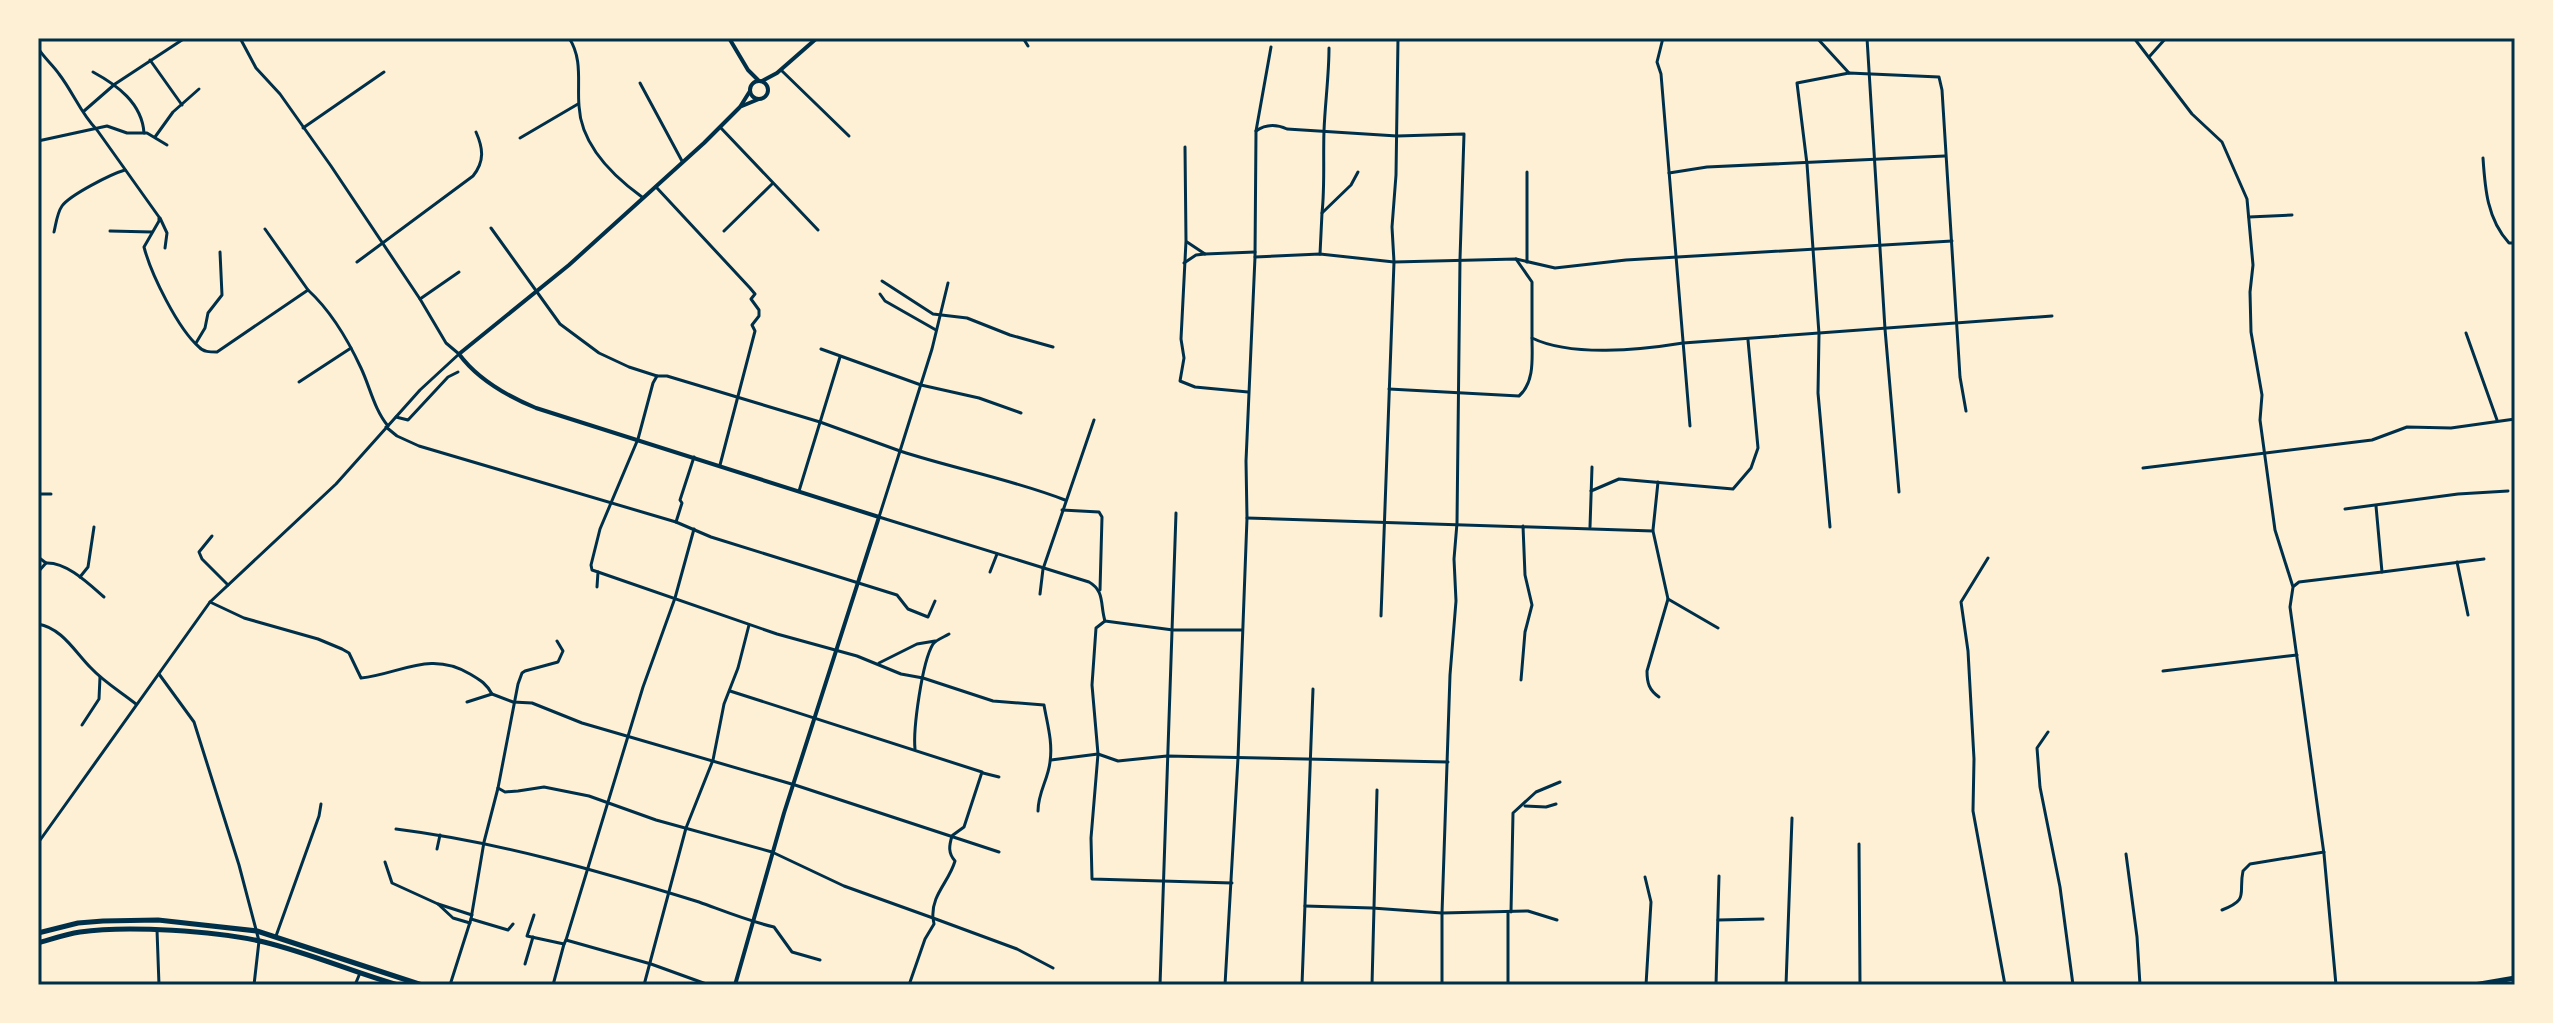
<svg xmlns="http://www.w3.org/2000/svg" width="2553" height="1023" viewBox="0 0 2553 1023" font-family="Roboto,sans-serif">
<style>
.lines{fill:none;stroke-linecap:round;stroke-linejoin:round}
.minor{stroke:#003049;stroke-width:3}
.tertiary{stroke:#003049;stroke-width:4}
.trunk{stroke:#003049;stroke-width:5}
.neatline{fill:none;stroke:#003049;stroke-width:3}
</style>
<rect width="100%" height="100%" fill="#fdf0d5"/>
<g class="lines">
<g class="minor">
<path d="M569,38c14,21 8,45 10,68 2,39 34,70 63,91"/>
<path d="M1023,38l5,8"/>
<path d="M1663,38l-6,24 4,12 29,352"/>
<path d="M1817,38l32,35"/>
<path d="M1867,38l18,291 14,163"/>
<path d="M2134,38l58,76 30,28 25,57 6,66 -3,27 1,40 11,63 -2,25 15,110 18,57 -3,20 34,247 12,131"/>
<path d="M38,48c6,10 15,17 21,26 14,18 22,40 38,56l62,87v4l-15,26c7,27 34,82 55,100 4,5 11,5 18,5l91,-62c23,21 40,50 53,78 9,19 13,41 27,58"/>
<path d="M2149,57l17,-19"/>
<path d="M150,60l32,45"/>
<path d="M781,70l68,66"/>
<path d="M93,72c24,13 49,31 51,61"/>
<path d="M640,83l42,78"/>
<path d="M84,111l31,-27 70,-46"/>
<path d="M720,127l98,103"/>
<path d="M303,128l81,-56"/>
<path d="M1256,131c10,-7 20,-7 31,-2l110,7 67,-2 -4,125 -3,264 -3,36 2,42 -6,74 -8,238v72"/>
<path d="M155,137l18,-25 26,-23"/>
<path d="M520,138l58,-34"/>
<path d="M38,141l69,-15 20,7h20l20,12"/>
<path d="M1185,147l1,94 -5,98 3,19 -4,23 15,6 53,5"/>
<path d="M2483,158c2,30 4,61 26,85h6"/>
<path d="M1527,172v90"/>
<path d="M1669,173l38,-6 238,-11"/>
<path d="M657,188l93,100 5,6 -4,5 8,11v6l-7,9 3,6 -35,134"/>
<path d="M1322,213c3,-28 1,-55 2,-82 1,-28 5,-55 5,-83"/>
<path d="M2249,217l43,-2"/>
<path d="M160,218l7,15 -2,15"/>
<path d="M491,228l69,96 39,29 30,14 28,9"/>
<path d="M265,229l43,61"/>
<path d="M110,231l42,1"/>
<path d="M724,231l48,-47"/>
<path d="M54,232c2,-8 3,-19 8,-26 8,-11 49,-32 63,-36"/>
<path d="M1187,242l18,12 50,-2"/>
<path d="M1320,254l2,-41 29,-28 7,-13"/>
<path d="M1255,257l65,-3 74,8 122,-3 16,23v56c39,19 108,12 151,5l369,-27"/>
<path d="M1516,259l39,9 71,-8 326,-19"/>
<path d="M357,262l116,-86c12,-15 10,-28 3,-44"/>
<path d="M1184,263l12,-8 9,-1"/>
<path d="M882,281l51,33 34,4 43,17 43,12"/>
<path d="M948,283l-16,66 -32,102c55,18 111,28 165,49"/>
<path d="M880,294l5,7 51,29"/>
<path d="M420,299l39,-27"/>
<path d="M2466,333l31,87"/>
<path d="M196,343l9,-15 3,-15 14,-18 -2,-43"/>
<path d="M821,349l100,36 58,13 42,15"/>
<path d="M299,382l52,-34"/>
<path d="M1389,389l130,7c16,-14 13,-39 13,-58"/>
<path d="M396,417l12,3 40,-43 10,-5"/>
<path d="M386,427l11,9 22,10 257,76"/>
<path d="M694,457l-14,43 2,3 -6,19 35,15 186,58 11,14 20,8 7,-16"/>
<path d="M2143,468l229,-28 35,-13 44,1 64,-9"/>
<path d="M799,491l41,-134"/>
<path d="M1591,491l28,-12 114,10 18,-21 7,-20 -10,-108"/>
<path d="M38,494h13"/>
<path d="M2345,509l113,-15 50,-3"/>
<path d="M1062,510l37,2 3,5 -2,73"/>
<path d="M1247,518l406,13 15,68 50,29"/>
<path d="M1590,527l2,-60"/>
<path d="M1830,527l-12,-134 1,-59 -12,-170 -10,-81 52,-10 90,4 3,13 18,287 6,34"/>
<path d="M1653,530l5,-48"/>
<path d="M212,536l-13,16 3,7 26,26"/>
<path d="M38,557l8,6"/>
<path d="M1988,558l-27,44 7,49 6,108 -1,52 32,174"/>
<path d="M2457,562l11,53"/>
<path d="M38,572l8,-9c21,-1 43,21 58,34"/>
<path d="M598,572l179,62 80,22 44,18 22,4 70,23 51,4c3,18 9,37 6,57 -2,18 -12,30 -12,49"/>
<path d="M990,572l7,-18"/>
<path d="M2382,572l102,-13"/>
<path d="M80,577l8,-10 6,-40"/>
<path d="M2294,586l5,-4 83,-10 -6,-66"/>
<path d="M597,587l1,-15 -6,-2 -1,-5 9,-36 38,-90 15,-56 4,-7h10l153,46 80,29 -21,66 210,65c16,9 11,23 16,39l68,9h69"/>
<path d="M1040,594l3,-25 51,-149"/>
<path d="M210,602l34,16 74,21 24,10 7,4 12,25c39,-4 69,-28 109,-4 10,6 16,9 22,20"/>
<path d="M1381,616l13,-354 -2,-35 4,-52 2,-137"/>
<path d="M1105,621l-9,7 -4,57 6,69 -7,84 1,41 140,4"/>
<path d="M38,624c24,4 37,28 53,44 13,14 30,24 45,36"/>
<path d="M879,663l38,-19 18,-3"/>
<path d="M2163,671l134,-16"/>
<path d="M159,674l35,48 45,143 20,76 -5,44"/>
<path d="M1521,680l4,-48 7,-27 -7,-30 -2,-49"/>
<path d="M730,691l252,81 -18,55 -11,8"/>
<path d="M1659,697c-10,-7 -12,-14 -12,-26l21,-72"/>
<path d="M467,702l25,-8 21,8 19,1 50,20 213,62 204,67"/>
<path d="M82,725l17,-26 1,-22"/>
<path d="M2048,732l-11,16 3,39 20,100 13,98"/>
<path d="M915,749c-2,-20 7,-87 18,-105 3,-4 11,-7 16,-10"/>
<path d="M1051,760l47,-6 20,7 49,-5 281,6"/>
<path d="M983,773l16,4"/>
<path d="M498,788l7,4 13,-1 26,-4 45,9 67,24 116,32 72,34 89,32 1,6 -9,15 -16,46"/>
<path d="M1525,806l21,1 10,-3"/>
<path d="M396,829c103,13 203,42 303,73 25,9 49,19 75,25l18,25 28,8"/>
<path d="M952,836c-3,10 -4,17 3,25 -6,21 -24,34 -22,57l84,31 36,19"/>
<path d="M38,843l172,-241 126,-118 84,-94 39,-36 -13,-11 -26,-44 -89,-133 -51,-72 -24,-26 -16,-30"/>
<path d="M1859,844l1,141"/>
<path d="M437,849l3,-14"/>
<path d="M2126,854l11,83 3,48"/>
<path d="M385,862l7,21 46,21 15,14 17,5"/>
<path d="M1645,877l6,25 -5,83"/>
<path d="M438,904l34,11"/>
<path d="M1305,906l67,2 70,5 86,-2 29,9"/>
<path d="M2222,910c28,-11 16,-16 21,-39l7,-7 74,-12"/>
<path d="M1511,912l2,-99 23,-21 24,-10"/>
<path d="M534,915l-7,21 37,8 2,-4 85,24 58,21"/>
<path d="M471,919l37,11 5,-6"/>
<path d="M1718,920l45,-1"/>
<path d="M157,930l2,55"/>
<path d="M276,936l43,-120 2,-12"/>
<path d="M566,940l77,-253 32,-89 19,-69"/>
<path d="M525,964l8,-27"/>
<path d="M355,985l5,-12"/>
<path d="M450,985l21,-66 13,-77 14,-54 20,-104 4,-11 3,-2 33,-9 5,-11 -6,-10"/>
<path d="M553,985l11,-41"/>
<path d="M644,985l42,-157 27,-68 11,-56 14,-36 11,-43"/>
<path d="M1160,985l16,-472"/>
<path d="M1225,985l13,-227 9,-240 -1,-57 9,-204 1,-126 15,-84"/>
<path d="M1302,985l11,-296"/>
<path d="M1372,985l5,-195"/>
<path d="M1508,985v-73"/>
<path d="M1716,985l3,-109"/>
<path d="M1786,985l6,-167"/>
</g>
<g class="tertiary">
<path d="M729,38l19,32 11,11"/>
<path d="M762,81l15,-8 40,-35"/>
<circle cx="759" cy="90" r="9"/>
<path d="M742,106l17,-7"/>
<path d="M735,985l49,-172 95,-296 -343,-109c-29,-12 -58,-28 -77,-54l110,-89 135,-122 36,-36 10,-16"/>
</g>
<g class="trunk">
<path d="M38,933l40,-10 25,-2 55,-1 99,11 165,54"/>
<path d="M38,943c14,-4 28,-9 42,-11 47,-7 137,-1 184,10 45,11 89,30 134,43"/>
<path d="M2474,985l41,-7"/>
</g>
</g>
<rect width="2553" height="1023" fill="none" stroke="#fdf0d5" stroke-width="80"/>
<rect x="40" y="40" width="2473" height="943" class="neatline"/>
</svg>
